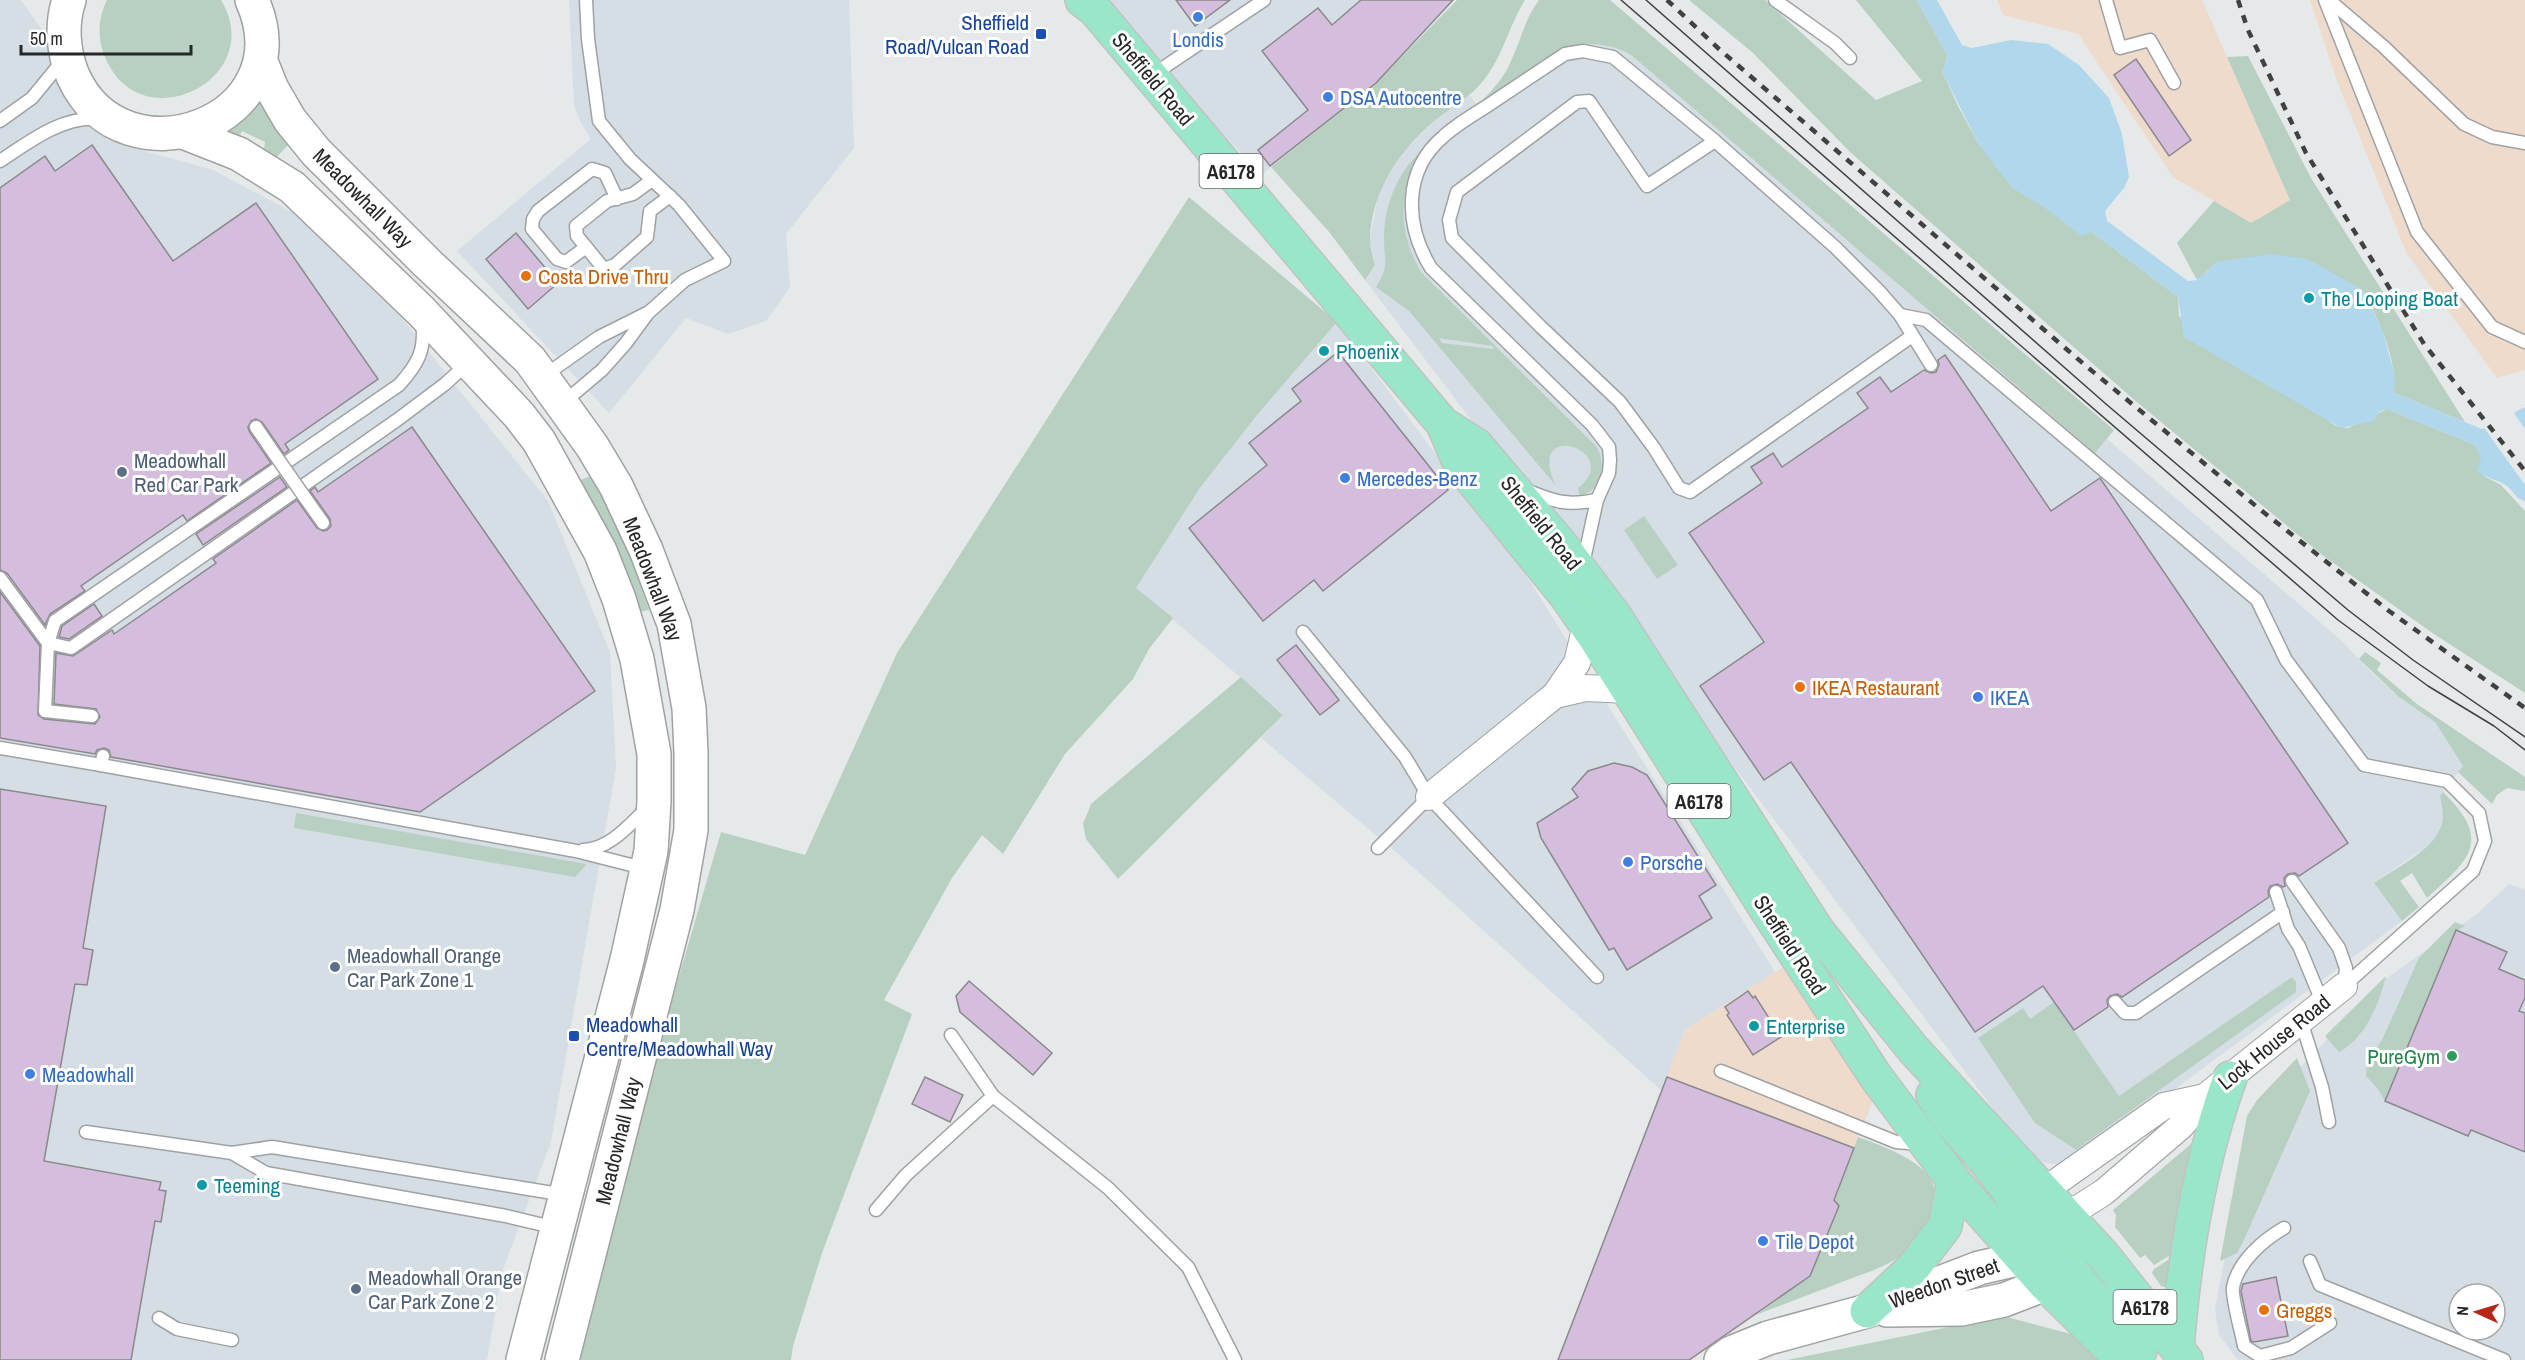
<svg xmlns="http://www.w3.org/2000/svg" width="2525" height="1360" viewBox="0 0 2525 1360" font-family="'Archivo Narrow',sans-serif">
<style>
.built{fill:#d5dee4;fill-rule:evenodd}
.industrial{fill:#eedbcb}
.green{fill:#b8d0c2;fill-rule:evenodd}
.water{fill:#b0d7ec}
.pier{fill:#e6e9ea}
.building{fill:#d5bdde;stroke:#8a898b;stroke-width:1.5}
.lines{fill:none;stroke-linecap:round;stroke-linejoin:round}
.lane-casing{stroke:#9fa1a3;stroke-width:15}
.street-casing{stroke:#9fa1a3;stroke-width:28}
.secondary-casing{stroke:#9fa1a3;stroke-width:36}
.primary-casing{stroke:#c2c3c3;stroke-width:36}
.lane{stroke:#fff;stroke-width:12}
.street{stroke:#fff;stroke-width:26}
.secondary{stroke:#fff;stroke-width:33}
.primary{stroke:#9ae6c8;stroke-width:33}
.tram{stroke:#404141;stroke-width:1.5}
.rail{stroke:#404141;stroke-width:4.5;stroke-dasharray:8 8;stroke-linecap:butt}
.lane-bridge-casing{stroke:#9fa1a3;stroke-width:15;stroke-linecap:butt}
.lane-bridge{stroke:#fff;stroke-width:12}
.shop-dot{fill:#3f7fe0;stroke:#fff;stroke-width:2}
.transit-dot{fill:#1a4fb4;stroke:#fff;stroke-width:2}
.food-dot{fill:#e8710a;stroke:#fff;stroke-width:2}
.culture-dot{fill:#0f9aa8;stroke:#fff;stroke-width:2}
.service-dot{fill:#5c6f8a;stroke:#fff;stroke-width:2}
.leisure-dot{fill:#2e9e5b;stroke:#fff;stroke-width:2}
.labels{text-anchor:middle;dominant-baseline:central;stroke-width:6;stroke-linejoin:round;paint-order:stroke}
.shield{fill:#fff;stroke:#676868;stroke-width:1.5}
.shield-label{font-size:20px;font-weight:bold;fill:#262727}
.transit-label{font-size:21px;fill:#164399;stroke:#fff;text-anchor:end}
.shop-label{font-size:21px;fill:#366cbe;stroke:#fff;text-anchor:start}
.street-label{font-size:21px;fill:#262727;stroke:#fff}
.food-label{font-size:21px;fill:#c56008;stroke:#fff;text-anchor:start}
.culture-label{font-size:21px;fill:#0d838f;stroke:#fff;text-anchor:start}
.service-label{font-size:21px;fill:#4e5e75;stroke:#fff;text-anchor:start}
.leisure-label{font-size:21px;fill:#27864d;stroke:#fff;text-anchor:end}
</style>
<rect width="100%" height="100%" fill="#e6e9ea"/>
<g class="built">
<path d="M0,0h21l103,146 87,23 81,43 109,105 147,184 62,151 6,116 -65,374 -49,130 -15,88h-487z"/>
<path d="M569,0h280l5,148 -68,86 4,53 -24,34 -38,13 -42,-16 -77,95 -152,-162 134,-112 -10,-16 -7,-18z"/>
<path d="M1086,0h364l-187,174z"/>
<path d="M1581,44l26,1 24,10 463,397 13,-13 236,203 29,31 27,24 36,25 28,44 -23,30 3,20 -3,14 -7,12 -59,41 28,38 -319,236 -21,8 -16,-2 -15,-6 -8,-9 -658,-868 10,-15 -5,-25 7,-40 5,-15 22,-34 29,-29 36,-28 7,10 78,-50 13,-7z"/>
<path d="M1337,322l191,256 247,394 -90,58 -23,61 -258,-232 -143,-121 22,-24 -147,-126 64,-100 57,-73z"/>
<path d="M2509,884l16,6v470h-287l-19,-25 -4,-26 36,-190 133,-139 93,-66zM2459,1294h36v36h-36z"/>
</g>
<g class="industrial">
<path d="M1997,0h205l88,200 -39,23 -78,-46 -95,-143 -75,-19z"/>
<path d="M2310,0h215v370l-28,8 -90,-124 -70,-173z"/>
<path d="M1783,967l90,133 -39,100 5,6 -29,70 -80,58 -8,-1 -3,7 -27,20h-134l127,-330z"/>
</g>
<g class="green">
<path d="M107,0h114c48,79 -81,143 -116,57 -8,-18 -7,-39 2,-57z"/>
<path d="M1457,0h68c-18,29 -23,62 -48,88 -13,12 -29,22 -43,33 -35,30 -62,70 -64,117 0,9 3,19 5,27l-10,15 -35,-47 -59,-66 105,-84z"/>
<path d="M1539,0h71l504,430 -19,23 -464,-398c-21,-12 -41,-13 -64,-8l-84,53c11,-12 22,-24 28,-39 10,-21 14,-43 28,-61z"/>
<path d="M1689,0h76l111,100 46,-19 -66,-81h61l30,55 -4,18 15,33 20,37 35,45 79,44 86,65 1,19 157,110 12,2 39,-19 88,36 6,10 3,21 17,9 24,26v182l-91,-59 -109,-77 -187,-154 -287,-250 -98,-100z"/>
<path d="M2248,56l63,122 154,244 -71,-29c3,-37 -15,-71 -31,-103l-146,-28 -20,18 -20,-37 37,-42 37,22 39,-23 -63,-143z"/>
<path d="M254,94l34,51 -12,13 -12,-9 1,-7 -23,-11 -3,6 -18,-9z"/>
<path d="M1422,151c-25,39 -24,81 -1,121l176,175c10,20 5,41 -17,50l-2,-9c48,-37 -55,-72 -22,-2l-147,-175 -33,-24c14,-23 8,-24 8,-49 0,-31 13,-67 38,-87zM1439,338l53,8 2,3 -52,-6z"/>
<path d="M1189,197l148,125 -80,93 -57,73 -64,100 37,30 -24,31 -16,30 -68,75 -62,100 -21,-19 -30,43 -68,122 28,14 -90,239 -29,93 -2,14h-214l49,-202 95,-326 84,23 92,-202z"/>
<path d="M590,476c26,43 43,86 59,134l-11,2 -60,-131z"/>
<path d="M1644,516l34,49 -21,14 -33,-49z"/>
<path d="M2365,652l16,11 -4,7 40,34 108,73v14l-18,-3 -10,7 -5,9 -34,-32 5,-6 -28,-44 -36,-25 -40,-38z"/>
<path d="M1241,677l42,38 -165,164 -32,-40 -3,-15 8,-20z"/>
<path d="M2443,792c50,49 27,67 -16,106l-15,-25 -12,8 19,26 -17,14 -28,-38c18,-12 59,-34 66,-54 5,-11 2,-22 0,-33z"/>
<path d="M296,813l291,51 -12,13 -281,-49z"/>
<path d="M2455,922l10,4 -9,5 -71,170 -7,-12 -12,-13 1,-14 15,-22 37,-82z"/>
<path d="M2386,976c-7,29 -21,62 -47,76l-14,-16z"/>
<path d="M2292,977l4,5v10l-220,158 -41,-27 -57,-85 45,-30 7,11 24,-17 65,94z"/>
<path d="M2297,1058l13,33 -67,151 -6,11 -17,8 27,-145 10,-16z"/>
<path d="M1858,1137c40,15 104,36 66,91 -10,14 -20,27 -35,35 -15,8 -32,13 -47,19 -29,11 -57,22 -86,33l54,-39 29,-70 -5,-6z"/>
<path d="M2198,1138l-26,116 -18,11 -9,-10 -5,3 -25,-31 1,-12 -3,-5z"/>
<path d="M2171,1258l1,31 -11,-3 -9,-13 2,-4z"/>
<path d="M2003,1316l68,18 28,26h-312z"/>
</g>
<path class="water" d="M1917,0h20l25,45 10,3 39,-8 37,4 31,21 30,33 13,36 7,43 -5,11 -19,23 2,10 81,60 9,-1 20,-18 54,-8 37,5 55,31 20,42 12,44 -1,17 88,36 43,-22v94c-9,-2 -11,-9 -18,-15 -10,-7 -21,-7 -30,-16 6,-11 4,-15 -2,-25l-88,-36 -8,3 -5,9 -33,7 -157,-91 -6,-40 -86,-65 -10,4 -37,-28 -32,-20 -18,-22 -17,-23 -35,-70 4,-18z"/>
<path class="pier" d="M2512,410l13,19v56l-43,-60z"/>
<g class="building">
<path d="M1176,0h54l-35,26z"/>
<path d="M1361,0h92l-77,83 -106,83 -12,-16 50,-40 -46,-59 56,-43 14,17z"/>
<path d="M2136,59l55,81 -22,16 -55,-81z"/>
<path d="M92,145l81,116 83,-58 122,176 -93,65 4,6 -5,4 -22,-32 -6,-3 -5,2 -3,6 1,4 22,32 -84,58 -4,-6 -102,71 4,5 -35,23 -5,11 -38,-52 -7,-3v-382l45,-32 10,15z"/>
<path d="M516,233l42,50 -30,26 -42,-50z"/>
<path d="M1338,352l110,138 -125,101 -9,-11 -51,41 -74,-93 78,-63 -18,-22 52,-42 -9,-12z"/>
<path d="M1945,355l106,156 49,-33 248,365 -49,33 -4,-3 -7,1 -4,4 1,8 -2,1 -6,-3 -7,2 -2,5 1,6 -147,100 -5,-3 -7,2 -3,4 1,7 -34,23 -31,-44 -68,46 -184,-270 -27,18 -64,-94 64,-44 -75,-109 73,-50 -11,-16 22,-14 9,14 86,-59 -11,-15 23,-16 11,15 33,-22 7,3 5,-1 3,-7 -1,-5z"/>
<path d="M412,427l183,264 -175,121 -309,-55 -2,-7 -5,-2 -7,2 -2,4 -95,-16v-146l40,54 -2,69 6,4 51,5 5,-7 -4,-8 -42,-5 2,-51 17,3 39,-26 2,4 102,-71 -3,-4 84,-59 20,28 6,3 4,-1 4,-4 -1,-7 -20,-28 5,-4 3,5z"/>
<path d="M280,477l7,10 -84,58 -7,-11z"/>
<path d="M94,604l8,12 -33,23 -10,-2 3,-11z"/>
<path d="M1296,645l43,55 -19,15 -43,-55z"/>
<path d="M1614,763l18,4 15,8 69,110 -17,11 13,22 -85,52 -13,-22 -5,2 -68,-112 -4,-15 41,-26 -6,-8 16,-18z"/>
<path d="M0,789l106,17 -23,142 10,2 -6,35 -12,-1 -31,177 117,21 -2,8 7,1 -5,31 -6,-1 -24,139h-131z"/>
<path d="M2456,930l51,22 -8,17 26,11v18l-6,13 6,2v139l-54,-22 -3,6 -83,-35z"/>
<path d="M969,981l83,72 -19,22 -73,-63 -4,-16z"/>
<path d="M1748,991l5,7 2,-2 26,41 -28,18 -26,-40 2,-2 -4,-6z"/>
<path d="M925,1077l38,18 -13,27 -38,-18z"/>
<path d="M1667,1077l187,71 -20,52 5,6 -29,70 -121,84h-131z"/>
<path d="M2276,1277l12,59 -34,6 -3,-1 -10,-50 2,-7z"/>
</g>
<g class="lines">
<defs>
<g id="lane">
<path d="M1775,0l60,43 15,15"/>
<path d="M2106,0l14,48 30,-8 24,43"/>
<path d="M2325,0l92,232 75,95 33,15"/>
<path d="M2329,0l55,47 80,77 28,13 33,6"/>
<path d="M1151,76l113,-76"/>
<path d="M0,121l32,-23 32,-39"/>
<path d="M1715,141l-68,45 -58,-85 -12,1 -120,90 -8,28 3,18 89,89 79,75 34,46 25,40 11,4 222,-156"/>
<path d="M0,161c29,-19 62,-45 98,-42"/>
<path d="M652,180l-19,14 -26,7 -31,25 1,10 27,33 11,-4 32,-28 3,-26 20,-15"/>
<path d="M586,247l-20,15 -9,-3 -25,-30 1,-10 5,-8 54,-42 13,4 12,26"/>
<path d="M1900,315l26,5 331,280 29,60 78,105 83,16 32,32 6,28 -12,30 -129,115"/>
<path d="M544,376l55,-39 48,-24"/>
<path d="M563,403l39,-33 24,-27 22,-30 37,-33 39,-19 -45,-56 -49,-46 -31,-38 -11,-82 -2,-39"/>
<path d="M256,427l15,22"/>
<path d="M1526,490c30,12 40,16 71,10"/>
<path d="M306,499l17,24"/>
<path d="M1583,564l14,-64 12,-27 1,-13 -1,-13 -17,-22 -161,-157c-26,-42 -29,-97 13,-132 14,-13 33,-23 49,-34 24,-16 48,-32 72,-48l18,-3 30,6 102,84 120,106 44,44 21,24 31,50"/>
<path d="M0,578l48,65 23,5 326,-228 48,-36 23,-21"/>
<path d="M1303,632l102,125 24,40 168,180"/>
<path d="M92,716l-47,-5 3,-68 7,-22 344,-236c19,-21 27,-35 23,-64"/>
<path d="M0,748l101,17"/>
<path d="M103,756l-2,9 475,86 55,14 15,8"/>
<path d="M1378,848l51,-51"/>
<path d="M583,850c27,-1 46,-25 64,-42"/>
<path d="M2292,881l47,67 7,20 -2,18"/>
<path d="M2276,892l12,37 11,17 24,58"/>
<path d="M2115,1002l10,11h11l147,-101"/>
<path d="M2301,1021l21,66 7,35"/>
<path d="M951,1035l42,61 115,92 80,79 47,93"/>
<path d="M1721,1071l175,71 23,2"/>
<path d="M86,1132l146,21 40,-6 293,48"/>
<path d="M232,1153l34,20 240,43 50,12"/>
<path d="M876,1210l30,-35 87,-79"/>
<path d="M2284,1228c-21,12 -46,34 -51,59 -2,9 9,47 11,59l16,10 31,-8 39,-25"/>
<path d="M2310,1261l10,24 184,75"/>
<path d="M159,1318l18,11 55,11"/>
</g>
<g id="street">
<path d="M1586,625l-9,38 -22,32 30,-7 45,2"/>
<path d="M1429,797l126,-102"/>
<path d="M2045,1190l119,-84 41,-9"/>
<path d="M2068,1215l36,-23 77,-66 24,-29 139,-111"/>
</g>
<g id="secondary">
<path d="M69,0c-8,24 -6,52 4,76 51,113 233,44 179,-76"/>
<path d="M261,62l11,27 18,31 26,32 111,111 103,97 62,86 24,40 30,64 28,74 15,84 2,45v77l-14,80 -115,450"/>
<path d="M183,132l56,22 53,33 129,124 98,104 20,26 61,110 19,48 18,60 17,95v47l-3,50 -24,109 -104,400"/>
<path d="M1887,1310l74,-1 43,-9 41,-16"/>
<path d="M1721,1360l10,-7 37,-15 99,-27 112,-43 43,-10"/>
</g>
<g id="primary">
<path d="M1082,0l13,10 348,414 18,42 106,131 27,39 172,273 110,168 78,104 27,31 64,72 77,76"/>
<path d="M1443,424l33,21 86,101 52,69 203,315 96,119 190,206 83,105"/>
<path d="M1933,1095c22,38 57,65 79,102 14,22 26,51 32,77"/>
<path d="M2046,1219c8,41 62,95 91,125l3,7"/>
<path d="M1867,1311l46,-43 32,-42 9,-45"/>
<path d="M2177,1349c7,-91 22,-185 53,-271"/>
</g>
</defs>
<use href="#lane" class="lane-casing"/>
<use href="#street" class="street-casing"/>
<use href="#secondary" class="secondary-casing"/>
<use href="#primary" class="primary-casing"/>
<use href="#lane" class="lane"/>
<use href="#street" class="street"/>
<use href="#secondary" class="secondary"/>
<use href="#primary" class="primary"/>
<g class="tram">
<path d="M1621,0l717,620 90,66 66,40 31,24"/>
<path d="M1646,0l460,404 242,206 65,50 112,77"/>
</g>
<g class="rail">
<path d="M1667,0l52,49 367,317 176,145 127,100 136,97"/>
<path d="M2238,0l10,30 58,123 118,191 101,127"/>
</g>
<defs>
<path id="lane-bridge" d="M271,449l35,50"/>
</defs>
<use href="#lane-bridge" class="lane-bridge-casing"/>
<use href="#lane-bridge" class="lane-bridge"/>
</g>
<g class="shop-dot">
<circle cx="1198" cy="17" r="6"/>
<circle cx="1328" cy="97" r="6"/>
<circle cx="1345" cy="478" r="6"/>
<circle cx="1978" cy="697" r="6"/>
<circle cx="1628" cy="862" r="6"/>
<circle cx="30" cy="1074" r="6"/>
<circle cx="1763" cy="1241" r="6"/>
</g>
<g class="transit-dot">
<rect x="1035" y="28" width="12" height="12" rx="3"/>
<rect x="568" y="1030" width="12" height="12" rx="3"/>
</g>
<g class="food-dot">
<circle cx="526" cy="276" r="6"/>
<circle cx="1800" cy="687" r="6"/>
<circle cx="2264" cy="1310" r="6"/>
</g>
<g class="culture-dot">
<circle cx="2309" cy="298" r="6"/>
<circle cx="1324" cy="351" r="6"/>
<circle cx="1754" cy="1026" r="6"/>
<circle cx="202" cy="1185" r="6"/>
</g>
<g class="service-dot">
<circle cx="122" cy="472" r="6"/>
<circle cx="335" cy="967" r="6"/>
<circle cx="356" cy="1289" r="6"/>
</g>
<circle class="leisure-dot" cx="2452" cy="1056" r="6"/>
<g class="labels">
<g class="shield">
<rect x="1199.5" y="154" width="63" height="34" rx="4.5"/>
<rect x="1667.5" y="784" width="63" height="34" rx="4.5"/>
<rect x="2113.5" y="1290" width="63" height="34" rx="4.5"/>
</g>
<g class="shield-label">
<text x="1231" y="171">A6178</text>
<text x="1699" y="801">A6178</text>
<text x="2145" y="1307">A6178</text>
</g>
<g class="transit-label">
<text x="1029" y="22">Sheffield<tspan x="1029" dy="24">Road/Vulcan Road</tspan></text>
<text x="586" y="1024" text-anchor="start">Meadowhall<tspan x="586" dy="24">Centre/Meadowhall Way</tspan></text>
</g>
<g class="shop-label">
<text x="1198" y="39" text-anchor="middle">Londis</text>
<text x="1340" y="97">DSA Autocentre</text>
<text x="1357" y="478">Mercedes-Benz</text>
<text x="1990" y="697">IKEA</text>
<text x="1640" y="862">Porsche</text>
<text x="42" y="1074">Meadowhall</text>
<text x="1775" y="1241">Tile Depot</text>
</g>
<g class="street-label">
<text transform="translate(1153 79) rotate(50)">Sheffield Road</text>
<text transform="translate(363 198) rotate(45)">Meadowhall Way</text>
<text transform="translate(1541 523) rotate(51)">Sheffield Road</text>
<text transform="translate(653 579) rotate(69)">Meadowhall Way</text>
<text transform="translate(1790 945) rotate(57)">Sheffield Road</text>
<text transform="translate(2274 1042) rotate(-39)">Lock House Road</text>
<text transform="translate(618 1141) rotate(-76)">Meadowhall Way</text>
<text transform="translate(1944 1283) rotate(-19)">Weedon Street</text>
</g>
<g class="food-label">
<text x="538" y="276">Costa Drive Thru</text>
<text x="1812" y="687">IKEA Restaurant</text>
<text x="2276" y="1310">Greggs</text>
</g>
<g class="culture-label">
<text x="2321" y="298">The Looping Boat</text>
<text x="1336" y="351">Phoenix</text>
<text x="1766" y="1026">Enterprise</text>
<text x="214" y="1185">Teeming</text>
</g>
<g class="service-label">
<text x="134" y="460">Meadowhall<tspan x="134" dy="24">Red Car Park</tspan></text>
<text x="347" y="955">Meadowhall Orange<tspan x="347" dy="24">Car Park Zone 1</tspan></text>
<text x="368" y="1277">Meadowhall Orange<tspan x="368" dy="24">Car Park Zone 2</tspan></text>
</g>
<g class="leisure-label">
<text x="2440" y="1056">PureGym</text>
</g>
</g>
<g transform="translate(2477 1312) rotate(274)"><circle r="28" fill="#ffffff" stroke="#a8a9a9" stroke-width="1.5"/>
<path d="M0-4.5L10 22L0 15L-10 22Z" fill="#b52716"/>
<text y="-9" font-size="16" font-weight="bold" text-anchor="middle" fill="#262727">N</text>
</g>
<path d="M21 45v9h170v-9" fill="none" stroke="#262727" stroke-width="3"/>
<text x="30" y="45" font-size="18" fill="#262727" stroke="#ffffff" stroke-width="4.5" paint-order="stroke">50 m</text>
</svg>
